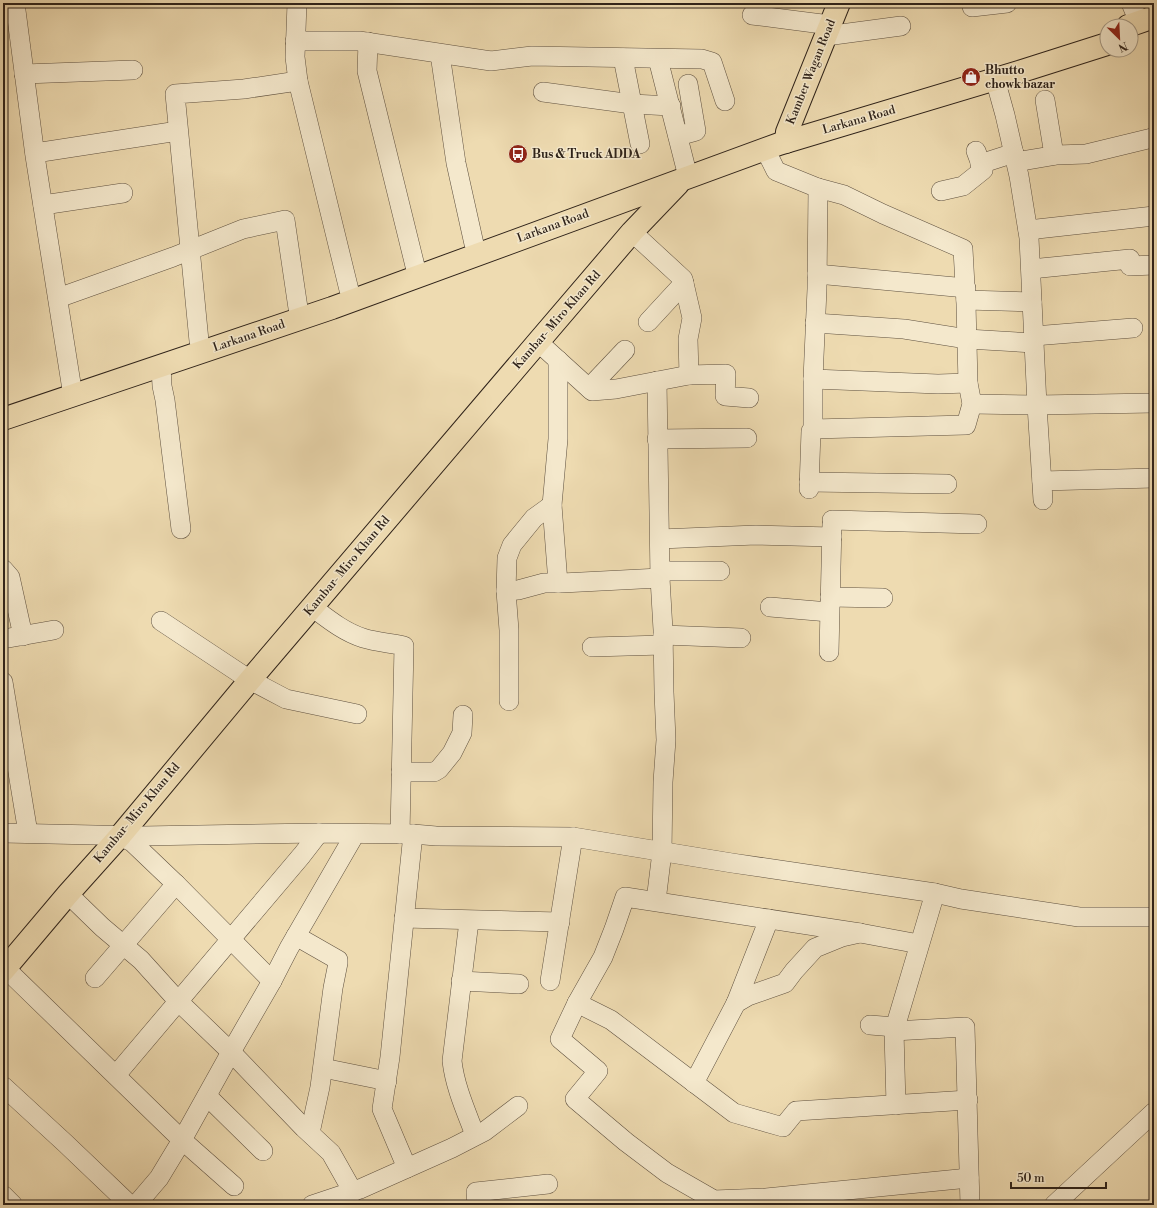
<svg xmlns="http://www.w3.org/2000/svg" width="1157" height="1208" viewBox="0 0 1157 1208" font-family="'Libre Bodoni',serif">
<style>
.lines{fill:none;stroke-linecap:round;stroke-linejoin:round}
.minor-casing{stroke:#5f5140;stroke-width:20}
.major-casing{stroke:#2f231a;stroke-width:24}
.minor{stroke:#f4e8cc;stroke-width:19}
.major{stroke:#eedbb1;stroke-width:22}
.labels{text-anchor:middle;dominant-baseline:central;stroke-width:3;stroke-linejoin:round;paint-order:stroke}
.poi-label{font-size:12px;font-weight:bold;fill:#2f231a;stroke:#f4e8cc;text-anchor:start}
.street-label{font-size:12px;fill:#2f231a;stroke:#f4e8cc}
</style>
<rect width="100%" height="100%" fill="#eedbb1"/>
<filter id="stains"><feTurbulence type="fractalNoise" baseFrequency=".005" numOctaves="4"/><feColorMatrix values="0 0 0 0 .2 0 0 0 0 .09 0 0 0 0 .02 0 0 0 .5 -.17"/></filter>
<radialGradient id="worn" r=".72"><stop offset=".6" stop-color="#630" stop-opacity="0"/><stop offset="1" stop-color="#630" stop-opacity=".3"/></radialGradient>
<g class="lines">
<defs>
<g id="minor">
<path d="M15,3l20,153 38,240"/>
<path d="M297,3l-2,54 3,24 51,209"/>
<path d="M1131,3l8,19"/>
<path d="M972,7l35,-4"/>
<path d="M752,15l78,10"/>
<path d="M826,36l75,-10"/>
<path d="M295,41h64l132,20 41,-5 170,3 10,3 13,39"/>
<path d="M368,42l-1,29 48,195"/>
<path d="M440,54l16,109 18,81"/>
<path d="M623,58l17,86"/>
<path d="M658,59l28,110"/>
<path d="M24,74l109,-4"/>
<path d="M995,79l10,36 14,61 10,62 8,167 6,95"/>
<path d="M543,92l89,12 39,2"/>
<path d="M1045,100l9,55"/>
<path d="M678,136l18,-5 -8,-47"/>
<path d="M765,149l11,22 42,17 -1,101 -4,90v50l-2,2 -2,58"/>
<path d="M35,153l143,-22"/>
<path d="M1016,162l41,-7 29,-1 66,-16"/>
<path d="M980,164l34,-11"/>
<path d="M941,191l22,-5 20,-16 -7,-19"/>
<path d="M43,205l80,-12"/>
<path d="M1028,230l126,-14"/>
<path d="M632,232l51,47 9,39 -4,21 1,36"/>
<path d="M1031,269l99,-10v7l24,-1"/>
<path d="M817,274l149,14"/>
<path d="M58,298l115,-41 70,-28 42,-9 13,88"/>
<path d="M966,300l66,2"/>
<path d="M648,322l36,-39"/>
<path d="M815,323l89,6 63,10 67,4"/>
<path d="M1034,336l99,-8"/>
<path d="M199,341l-24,-247 69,-5 54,-8"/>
<path d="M538,342l54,49 24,-2 73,-14 37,-1 -1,22 24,2"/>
<path d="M161,366l1,20 3,14 16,129"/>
<path d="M813,379l125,5 30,-1"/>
<path d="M589,388l36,-38"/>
<path d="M972,404l65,1 117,-2"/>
<path d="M813,429l153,-4 6,-21 -4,-21 -2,-79 -3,-55 -80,-35 -39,-19 -26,-7"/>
<path d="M657,439l90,-1"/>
<path d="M1042,481l112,-3"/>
<path d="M809,482l138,2"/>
<path d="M832,520l145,4"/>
<path d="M660,539l96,-4 76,2"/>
<path d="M3,569l7,8 13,59"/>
<path d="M660,571h60"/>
<path d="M558,583l-6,-78 6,-66v-79"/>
<path d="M506,591l12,-1 26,-7h18l98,-5"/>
<path d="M830,597l53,1"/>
<path d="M312,607c16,12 32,25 51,31 13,4 27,5 41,8l-4,188"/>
<path d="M770,607l59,5"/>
<path d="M161,621l89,59 36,19 71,15"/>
<path d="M663,635l78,3"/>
<path d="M3,639l51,-9"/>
<path d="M592,647l71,-2"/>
<path d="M829,652l3,-128"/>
<path d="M3,682l25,151"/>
<path d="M509,701v-71l-3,-39 1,-33 5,-13 22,-27 18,-13"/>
<path d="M401,772h33l5,-3 13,-16 10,-20 1,-18"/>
<path d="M3,833l139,3 177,-3 94,1 23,2 137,1 159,26 203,30 26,6 118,18h75"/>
<path d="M120,836l12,6 44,42 96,97"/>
<path d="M68,894l34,33 39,33 37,41 53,51 73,76 27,25 22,39"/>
<path d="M656,901l6,-49 1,-70 3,-42 -2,-48 -1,-62 -3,-52 -3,-197"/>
<path d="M404,918l156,4"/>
<path d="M469,921l-17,140c3,26 14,50 23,74"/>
<path d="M860,933l-235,-36 -11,32 -11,28 -26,46 -17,36 38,32 -23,28 51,43 41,31 47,27 52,-2 203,-20"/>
<path d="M296,936l42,24v3l-5,25 -13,99 -10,46"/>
<path d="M5,968l177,172 52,46"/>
<path d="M95,978l81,-94"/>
<path d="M461,981l58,3"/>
<path d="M550,981l23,-144"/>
<path d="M577,1003l34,17 123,93 49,14 13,-16 172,-11"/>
<path d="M736,1003l33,-84"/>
<path d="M870,1025l25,2"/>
<path d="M894,1031l71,-4 5,178"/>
<path d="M323,1068l64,13"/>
<path d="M116,1075l186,-220 17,-22"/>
<path d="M694,1083l42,-80 12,-7 37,-13 9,-12 21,-23 27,-11 18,-4 59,11"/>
<path d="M3,1086l62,57 65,62"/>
<path d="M207,1096l56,55"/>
<path d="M896,1105l-2,-74 41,-138"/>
<path d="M407,1168l-25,-59 8,-52 23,-223"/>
<path d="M3,1195l10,10"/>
<path d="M136,1205l23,-27 23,-38 49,-88 41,-71 17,-33 66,-114"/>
<path d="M312,1205l48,-16 92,-41 33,-17 33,-25"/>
<path d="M477,1205l-1,-13 72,-8"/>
<path d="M1054,1205l100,-93"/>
</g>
<g id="major">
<path d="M1128,26l26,-9"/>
<path d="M786,142l1,-10 52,-129"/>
<path d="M3,419l329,-111 447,-164 243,-73 85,-27"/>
<path d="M3,971l65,-77 52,-58 130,-156 288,-338 94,-110 46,-48"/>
</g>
</defs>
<use href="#minor" class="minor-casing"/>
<use href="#major" class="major-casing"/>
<use href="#minor" class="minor"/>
<use href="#major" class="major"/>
</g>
<defs>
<symbol id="shop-disc" viewBox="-11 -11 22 22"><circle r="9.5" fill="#8f2418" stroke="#f4e8cc"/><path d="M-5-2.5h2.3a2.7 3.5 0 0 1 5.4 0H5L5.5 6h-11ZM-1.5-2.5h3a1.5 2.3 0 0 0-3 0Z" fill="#fff"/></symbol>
<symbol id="bus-disc" viewBox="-11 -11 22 22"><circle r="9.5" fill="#8f2418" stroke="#f4e8cc"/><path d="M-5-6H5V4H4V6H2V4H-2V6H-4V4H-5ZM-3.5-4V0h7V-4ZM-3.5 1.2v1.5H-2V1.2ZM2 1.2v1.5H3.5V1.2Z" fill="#fff"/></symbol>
</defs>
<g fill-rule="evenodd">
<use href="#shop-disc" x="960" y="66" width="22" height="22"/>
<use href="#bus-disc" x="507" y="143" width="22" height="22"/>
</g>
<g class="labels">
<g class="poi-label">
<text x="985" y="70">Bhutto<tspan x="985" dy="14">chowk bazar</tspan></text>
<text x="532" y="154">Bus &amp; Truck ADDA</text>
</g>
<g class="street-label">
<text transform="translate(811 72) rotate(-68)">Kamber Wagan Road</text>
<text transform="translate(859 120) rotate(-16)">Larkana Road</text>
<text transform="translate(553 226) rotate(-20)">Larkana Road</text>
<text transform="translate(557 320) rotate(-49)">Kambar- Miro Khan Rd</text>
<text transform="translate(249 336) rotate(-19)">Larkana Road</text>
<text transform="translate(347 566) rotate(-50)">Kambar- Miro Khan Rd</text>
<text transform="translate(137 813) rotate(-50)">Kambar- Miro Khan Rd</text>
</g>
</g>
<rect width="1157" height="1208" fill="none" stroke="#eedbb1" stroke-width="16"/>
<rect x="4" y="4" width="1149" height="1200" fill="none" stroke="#2f231a" stroke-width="2"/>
<rect x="8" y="8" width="1141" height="1192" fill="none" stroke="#2f231a"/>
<g transform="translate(1119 38) rotate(156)"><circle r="19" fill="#f4e8cc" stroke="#a59985"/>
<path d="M0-3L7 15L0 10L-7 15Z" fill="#8f2418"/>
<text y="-6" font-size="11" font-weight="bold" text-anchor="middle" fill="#2f231a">N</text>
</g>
<path d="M1011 1182v6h95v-6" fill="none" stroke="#2f231a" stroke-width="2"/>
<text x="1017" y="1182" font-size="12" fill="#2f231a" stroke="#f4e8cc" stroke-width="3" paint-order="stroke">50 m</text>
<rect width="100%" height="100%" filter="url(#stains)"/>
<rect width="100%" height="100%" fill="url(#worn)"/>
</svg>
